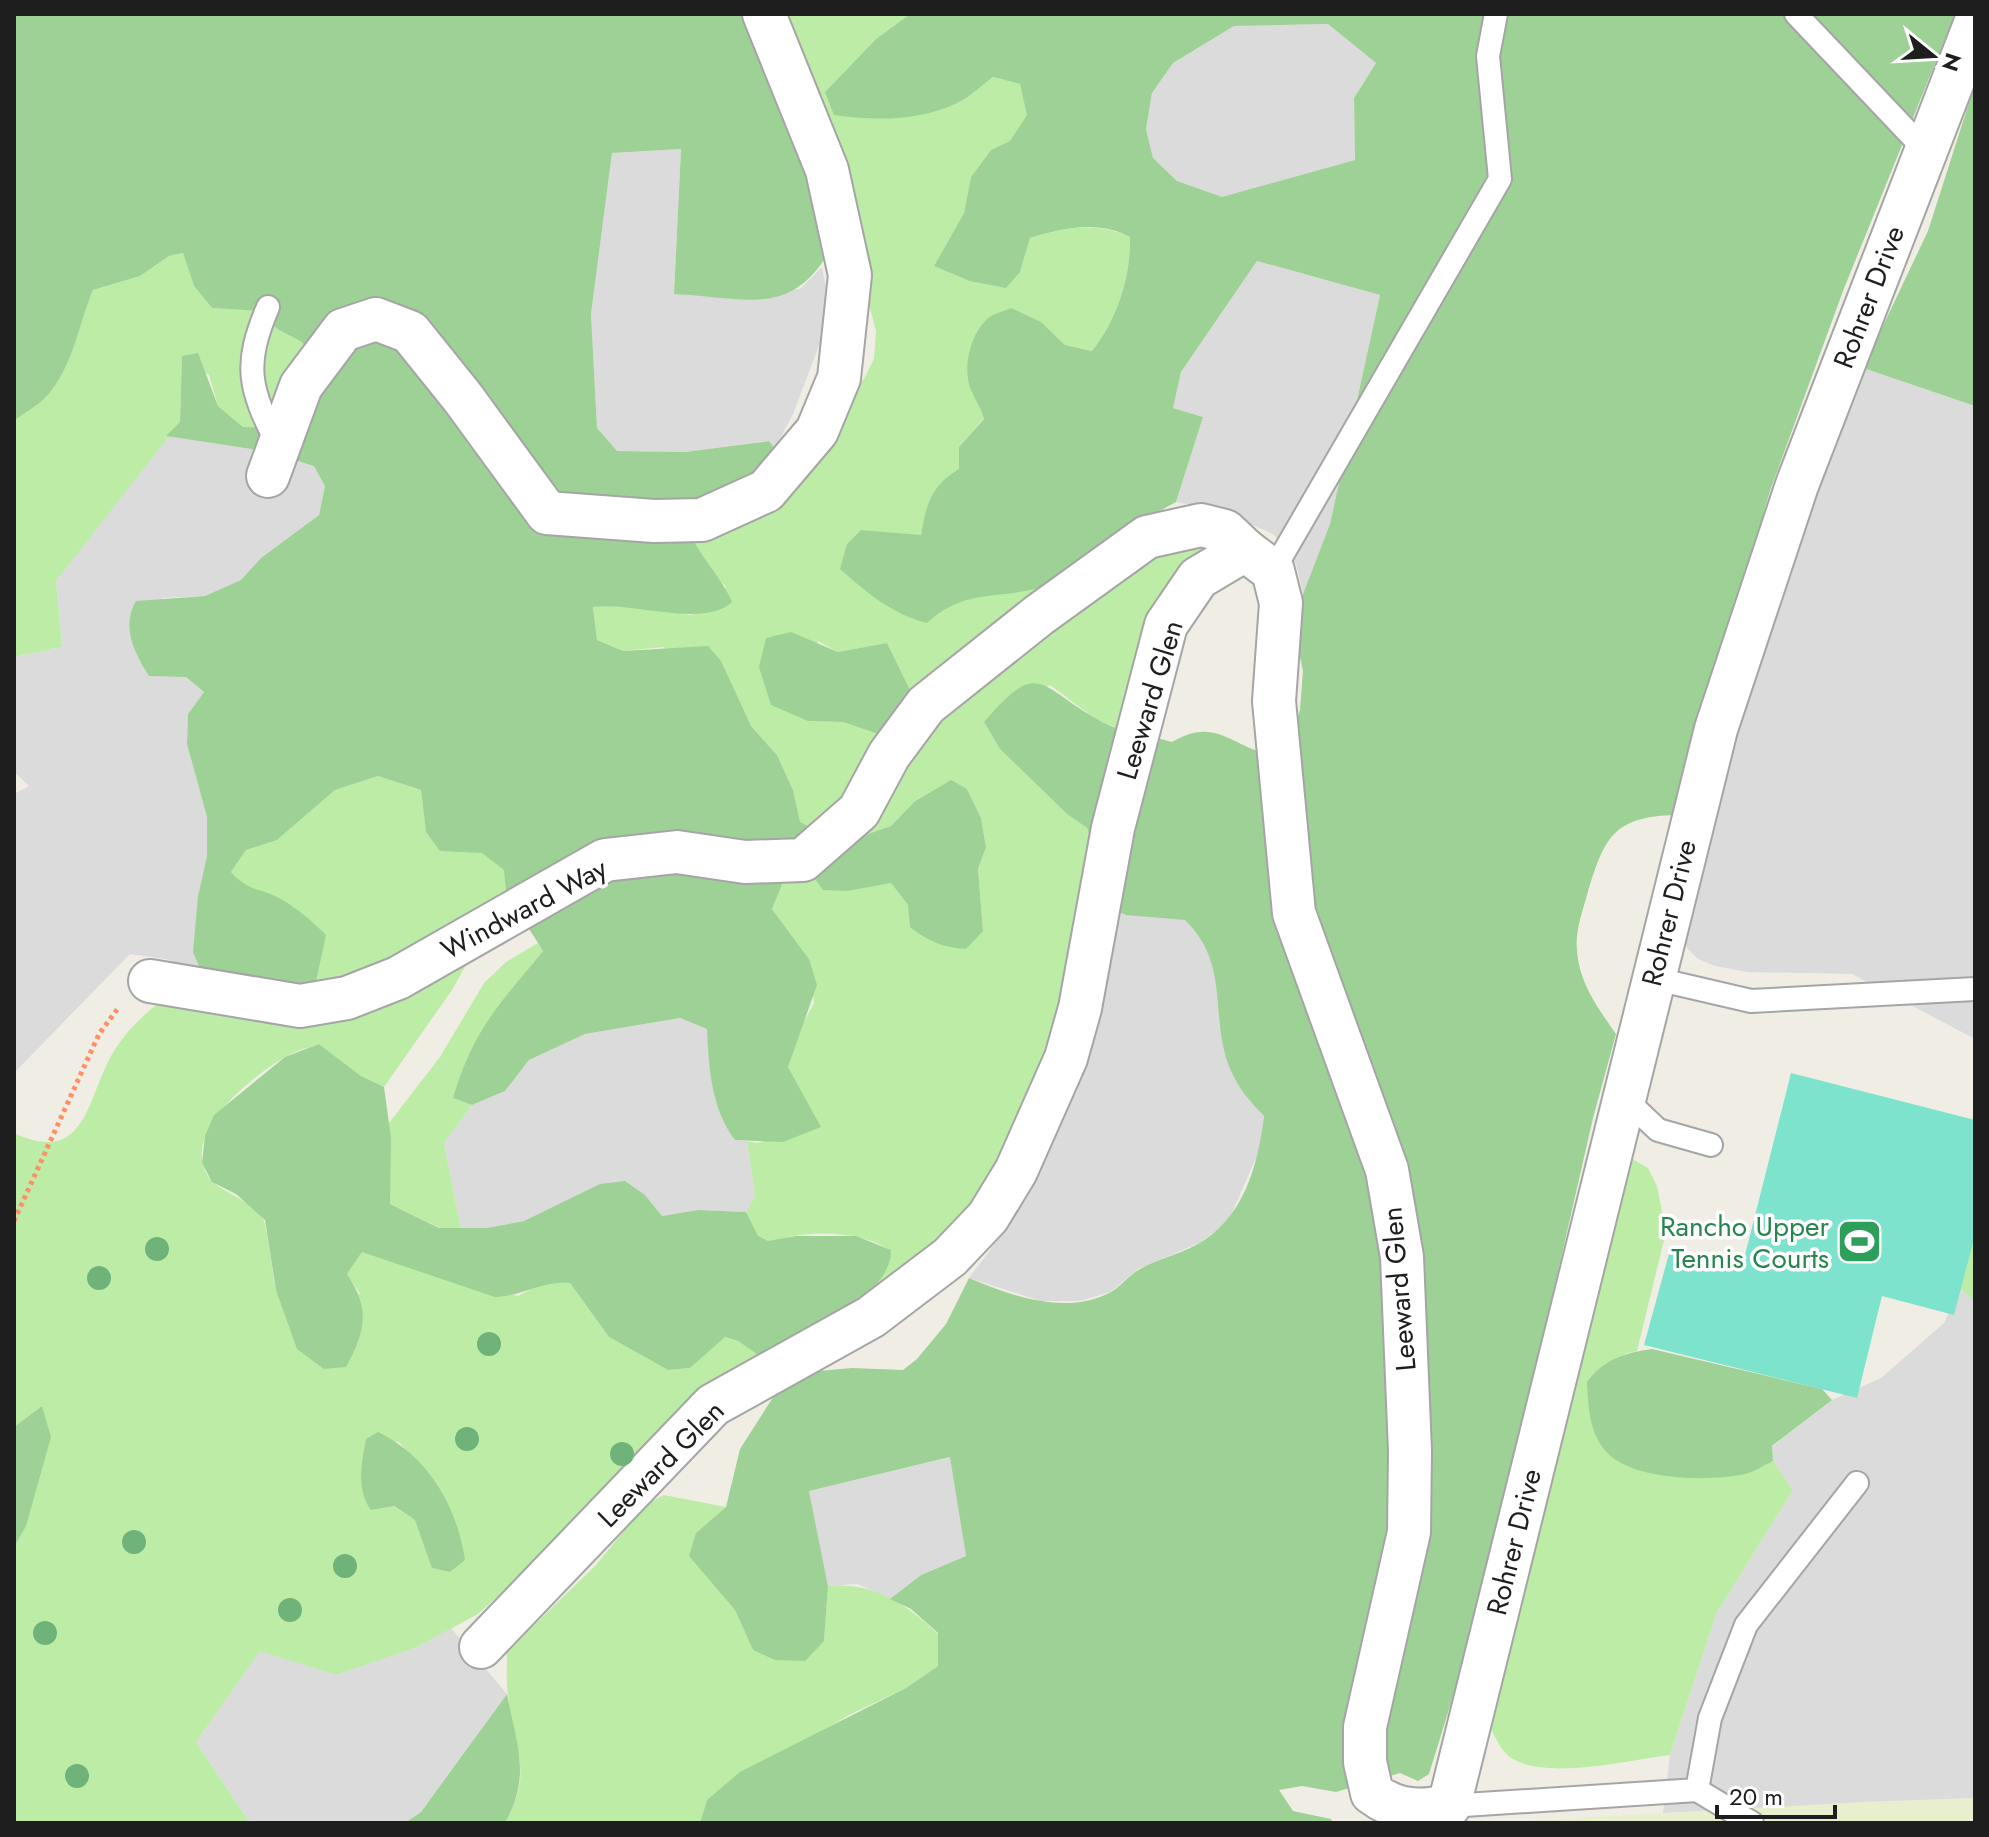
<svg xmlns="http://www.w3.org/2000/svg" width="1989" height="1837" viewBox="0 0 1989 1837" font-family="Jost,sans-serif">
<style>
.residential{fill:#dcdbdb}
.farmland{fill:#e7efce}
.grass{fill:#bdeca7;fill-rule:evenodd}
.forest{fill:#9ed196;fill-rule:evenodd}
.pitch{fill:#7ee3cd}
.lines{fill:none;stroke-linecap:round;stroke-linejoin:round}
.lane-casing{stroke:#a5a5a5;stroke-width:26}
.street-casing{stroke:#a5a5a5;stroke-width:46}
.path{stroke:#ff8f65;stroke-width:5;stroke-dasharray:4 4;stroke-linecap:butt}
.lane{stroke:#fff;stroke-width:22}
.street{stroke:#fff;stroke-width:42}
.tree{fill:#6fb37b}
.labels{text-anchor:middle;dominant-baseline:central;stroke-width:7;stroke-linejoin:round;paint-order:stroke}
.street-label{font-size:28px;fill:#1e1e1e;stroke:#fff}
.leisure-label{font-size:28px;fill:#27864d;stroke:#fff;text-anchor:end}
</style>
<rect width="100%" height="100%" fill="#f0eee4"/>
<g class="residential">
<path d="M1328,24l48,39 -22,35 1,62 -133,38 -45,-17 -24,-23 -7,-29 6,-36 21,-30 61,-37z"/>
<path d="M681,149l-7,145 126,-5 22,-22 6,31 -3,32 -32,84 -18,35 -7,-8 -83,11 -69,-1 -19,-23 -6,-114 21,-161z"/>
<path d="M1257,261l123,34 -50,229 -27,70 -7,-30 -23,-30 -55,-24 -42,-8 27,-85 -30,-9 8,-36z"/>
<path d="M1863,368l112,38v633l-123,-65 -105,-2 -32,-6 -17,-7 -11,-11 -4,-18 90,-328z"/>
<path d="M166,436l99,15 50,15 10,20 -6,29 -58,43 -19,22 -37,16 -43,2 24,79 18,15 -16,22 -1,30 20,73v39l-9,40 3,75 -36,-12 -35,-5 -116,119v-279l15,-8 -15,-14v-115l48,-10 -6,-66z"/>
<path d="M1105,906l81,14 16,16 13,31 7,67 9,36 17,29 16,17 -4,33 -32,73 -29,21 -61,26 -28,23 -30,9h-39l-72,-23 36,-48 50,-103z"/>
<path d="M680,1018l27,11 8,70 20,41 12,1 8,55 -9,16 -48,-2 -36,6 -17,-21 -86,11 -35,15 -37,7 -26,1 -17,-86 28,-38 33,-14 24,-31 56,-26z"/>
<path d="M1960,1288l15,14v496l-312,15 7,-58 46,-141 77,-124 -20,-29 -1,-14 60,-47 49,-22 63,-55z"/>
<path d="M951,1457l15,99 -45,19 -31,24 -32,-15 -30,2 -19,-95z"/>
<path d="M451,1628l56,66 -86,118 -16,11h-155l-54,-81 64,-92 76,25 79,-27z"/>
</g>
<path class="farmland" d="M1975,1798v25h-486l373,-21z"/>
<g class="grass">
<path d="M788,14h122l-34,25 -51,53 133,11 35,-26 27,7 8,31 -18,26 -19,9 -20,27 -7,36 -30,53 86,6 10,-34c34,-10 66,-17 100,-1 1,39 -13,83 -38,114l-27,-6 -24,-23 -70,70 9,11 4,15 -25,29v22c-28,16 -33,36 -38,67l-60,-6 80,80 29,-14 68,-8 -52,51 -75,53 -24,-49 -49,9 -20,-11 -10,80 35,1 41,14 -62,98 -22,-11 -7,-33 -16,-35 -26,-29 -14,-26 -74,-53 -40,4 -26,-11 -4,-34 35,-1 63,10 35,-28 -20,-22 -13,-25 171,-161 10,-20 2,-28 -58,-220 -2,-28z"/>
<path d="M183,253l11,33 18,22 49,3 16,18 25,13 17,29 -39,58 -37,-2 -25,-21 -9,-31 -27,-19 -2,66 -124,159 6,66 -48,10v-236c10,-8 22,-14 31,-23 28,-29 33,-72 48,-108l47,-14 29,-20z"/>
<path d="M1175,546h32l-19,19 -70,163 -21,-8 -47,-35 -66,37 16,27 67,65 20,14 9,26 -43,206 -75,142 -53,56 -52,35 17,-43c-27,-17 -66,-19 -97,-14 -7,1 -18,6 -25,5 -13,-1 -17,-19 -22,-29l9,-16 -8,-55 10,2 63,-17 -32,-59 10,-34 16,-30 -5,-44 -37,-50 17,-41 81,18 21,-3 17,22 75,25 -5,-61 8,-23 -5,-28 -14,-29 -53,13 -23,24 -29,10 76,-120 177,-139z"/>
<path d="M378,776l43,14 5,42 57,21 22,17 1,22 -123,69 -68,25 -37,-89 -30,-8 -17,-17 15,-22 31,-10 58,-50z"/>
<path d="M538,943l5,8 -23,28 -67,119 19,7 -28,38 17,86 -21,-1 -50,-24 -1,-81 51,-66 44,-74 22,-21z"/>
<path d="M467,944v19l-15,27 -68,97 -23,-11 -42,-32c-11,4 -24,7 -34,13 -34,20 -108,78 -75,122 9,12 41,21 53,40 4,5 10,59 13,71l84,4 -13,-20 15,-22 156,44 29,-15 23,2 39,54 59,33 22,-2 34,-31 14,4 26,18 -286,255 -63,34 -79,27 -76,-24 -64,91 54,81h-236v-276c25,-43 24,-93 28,-141l-28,21v-294c74,35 73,-39 100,-82 13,-21 31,-38 51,-53l121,18zM366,1439l33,3 19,22 -3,56 -22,-14 -22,3c-15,-19 -10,-47 -5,-70z"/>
<path d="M1629,1157l19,11 9,18 9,46 -29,119 -12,3 124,119 24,-12 20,29 -77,124 -46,141c-41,5 -120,25 -157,4 -10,-5 -17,-20 -22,-30z"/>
<path d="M1975,1224v78l-15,-14z"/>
<path d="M664,1495l62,12 -30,26 18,51 21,26 18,40 71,-9 4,-55c46,-4 77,17 110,48v32l-32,22 -57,27 -142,85 -7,23h-195c30,-53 8,-75 3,-128 -2,-14 -1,-29 -1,-44l89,-86 50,-61z"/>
</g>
<g class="forest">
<path d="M14,14h736l87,224c-42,82 -84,60 -163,56l7,-145 -69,4 -21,161 6,114 20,23 68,1 84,-11 6,8 -16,21 -33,18 -33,52c12,22 30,40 39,62 -29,27 -99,-1 -139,5l4,33 26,11 85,-5 13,15 30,65 26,29 16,35 7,32 22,11 40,3 29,-10 23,-24 37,-22 16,9 14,29 5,29 -8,22 5,62 -17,18c-23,-1 -38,-8 -56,-22l-2,-22 -17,-22 -44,8 -24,-1 -17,-23 -17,1 -17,41 37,50 8,26 -29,82 33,60 -38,15 -48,-2c-24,-32 -26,-71 -28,-111l-27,-11 -95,16 -56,26 -24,31 -33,14 -19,-7c21,-70 46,-93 90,-147l-37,-59 -2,-22 -22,-17 -42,-2 -14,-19 -5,-42 -43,-14 -43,14 -58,50 -31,10 -15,22c21,22 27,14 50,27 17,10 31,22 45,36l-11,51 -16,4 -98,-19 -8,-19 5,-56 9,-40v-39l-20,-73 1,-30 16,-22 -18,-15 -37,-1c-15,-24 -28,-49 -13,-75l69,-5 36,-16 20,-22 58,-43 6,-29 -11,-20 -49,-15 -99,-15 14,-14 2,-66 16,-3 20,53 25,21 37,1 39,-57 -17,-29 -25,-13 -16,-18 -49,-3 -18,-22 -11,-33 -14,3 -29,20 -47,14c-15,36 -20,79 -48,108 -9,9 -21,15 -31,23z"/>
<path d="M910,14h1045l-112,277 -73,200 -93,324c-65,1 -73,24 -90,80 -5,18 -12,37 -10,55 2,33 21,58 39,84l-23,84 -109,478 -55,178 -11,7 -18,-8 -64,19 -34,-6 -23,4 14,21 38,8 2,4h-633l7,-23 33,-28 166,-84 32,-22v-33l-27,-24 -21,-10 31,-24 45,-19 -16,-99 -141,34 19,95 -4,55 -19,20 -30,-1 -22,-10 -18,-40 -46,-54 7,-23 30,-26 14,-58 39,-61 28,-16 45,-4 51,2 14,-11 29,-35 23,-46c42,18 98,38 142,14 10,-6 18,-17 29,-23 17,-10 38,-14 56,-24 47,-25 62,-79 68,-129 -13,-13 -25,-27 -33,-45 -23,-53 1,-105 -46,-151l-59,-5 -21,-9 -5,-41 -13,-37 -20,-14 -67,-65 -16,-27c54,-63 53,-38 111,-4 22,14 53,17 77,24 43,-25 56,2 96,12l22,-16 10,-28 3,-39 -6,-29 6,-48 27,-70 50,-229 -123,-34 -76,111 -8,36 30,9 -27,85c-44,22 -96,76 -141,87 -44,10 -72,1 -108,34 -35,-9 -60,-30 -87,-54l7,-25 14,-14 60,5c5,-30 10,-50 38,-66v-22l25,-28c-3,-12 -9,-19 -13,-29 -9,-22 -1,-55 16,-71 6,-5 17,-8 24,-11l30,14 24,23 27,6c25,-31 39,-75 38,-114 -33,-17 -66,-9 -100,1l-10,34 -14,16 -36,-7 -36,-15 30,-53 7,-36 20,-27 19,-9 17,-26 -7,-31 -27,-7c-11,8 -23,20 -36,26 -37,18 -83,18 -123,12l-9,-23 51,-53zM1328,24l48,39 -22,35 1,62 -133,37 -45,-16 -24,-23 -7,-29 6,-36 21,-30 61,-37z"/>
<path d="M1975,84v322l-112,-38 65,-137z"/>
<path d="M791,632l47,20 49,-9 24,49 -27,44 -41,-14 -35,-1 -37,-16 -12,-38 7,-29z"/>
<path d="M319,1044l42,32 23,11 7,51 -1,66 49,24h48l37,-7 76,-37 25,-3 20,14 17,21 36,-6 48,2 12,24 10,5 28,-5h60l35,14c1,48 -90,86 -127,109l-26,-18 -13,-4 -35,31 -22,2 -59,-33 -39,-54c-28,-3 -47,13 -75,14l-133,-45 -15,22c24,36 18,58 -1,93l-22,2 -27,-20 -21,-59 -11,-70 -29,-26 -24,-12 -10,-19 3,-27 9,-21 71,-58z"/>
<path d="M1652,1349l170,40 10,11 -60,46 1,15c-9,4 -18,11 -28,13 -37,8 -118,7 -142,-26 -14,-19 -15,-44 -16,-66 17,-23 38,-29 65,-33z"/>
<path d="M42,1406l9,31 -25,89 -12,21v-120z"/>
<path d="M378,1432c50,24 79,74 87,128l-15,12 -18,-4 -17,-48 -21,-14 -23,4c-15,-20 -10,-47 -5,-71z"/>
<path d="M507,1694c9,50 25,81 -2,129h-100l16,-11z"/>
</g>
<path class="pitch" d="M1791,1073l184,47v115l-21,80 -72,-19 -25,102 -213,-53 26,-95 72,17z"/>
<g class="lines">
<defs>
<g id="lane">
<path d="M1796,14l130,137"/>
<path d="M268,307c-25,59 -19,81 10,138"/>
<path d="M1273,571l227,-392 -12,-123 8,-42"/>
<path d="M1652,978l99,23 224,-12"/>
<path d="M1623,1097l35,33 53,15"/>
<path d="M1697,1790l55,33"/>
<path d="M1449,1806l248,-16 13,-72 36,-93 111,-142"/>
</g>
<g id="street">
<path d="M268,476l33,-90 42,-56 33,-11 34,13 53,66 84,115 107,8 48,-1 64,-29 51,-60 22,-53 11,-103 -23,-105 -63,-156"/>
<path d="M150,981l150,25 47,-8 51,-20 207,-118 72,-8 68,10 58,-2 56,-49 30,-56 37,-50 113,-90 108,-78 54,-12 24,6 20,19"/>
<path d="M481,1647l232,-242 158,-88 79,-60 38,-40 28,-46 50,-113 14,-50 33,-180 53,-203 32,-47 47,-28 28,21 8,32 -7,98 20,212 93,257 15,87 8,194 -1,81 -44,195v35l7,31c25,19 47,19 77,13"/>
<path d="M1437,1823l12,-17 267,-1077 81,-244 178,-461"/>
</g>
</defs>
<use href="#lane" class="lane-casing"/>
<use href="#street" class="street-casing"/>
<path class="path" d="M14,1221l85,-187 20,-27"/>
<use href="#lane" class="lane"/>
<use href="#street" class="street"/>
</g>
<g class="tree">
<circle cx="157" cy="1249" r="12"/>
<circle cx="99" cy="1278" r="12"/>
<circle cx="489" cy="1344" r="12"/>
<circle cx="467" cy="1439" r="12"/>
<circle cx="622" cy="1454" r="12"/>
<circle cx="134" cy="1542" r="12"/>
<circle cx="345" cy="1566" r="12"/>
<circle cx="290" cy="1610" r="12"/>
<circle cx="45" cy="1633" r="12"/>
<circle cx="77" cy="1776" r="12"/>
</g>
<defs>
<symbol id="stadium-square" viewBox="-11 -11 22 22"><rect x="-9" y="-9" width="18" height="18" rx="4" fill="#2e9e5b" stroke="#fff"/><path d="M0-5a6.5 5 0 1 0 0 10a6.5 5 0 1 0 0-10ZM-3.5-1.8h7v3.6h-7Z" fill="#fff"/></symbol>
</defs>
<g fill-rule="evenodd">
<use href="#stadium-square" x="1834" y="1216" width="51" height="51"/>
</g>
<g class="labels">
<g class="street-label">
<text transform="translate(1869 297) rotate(-69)">Rohrer Drive</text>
<text transform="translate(1150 700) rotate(-73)">Leeward Glen</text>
<text transform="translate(524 909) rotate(-28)">Windward Way</text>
<text transform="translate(1669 913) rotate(-76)">Rohrer Drive</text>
<text transform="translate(1399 1289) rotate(-95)">Leeward Glen</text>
<text transform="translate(661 1464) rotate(-45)">Leeward Glen</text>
<text transform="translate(1514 1542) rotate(-76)">Rohrer Drive</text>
</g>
<g class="leisure-label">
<text x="1829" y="1226">Rancho Upper<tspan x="1829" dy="32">Tennis Courts</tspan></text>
</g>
</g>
<rect width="1989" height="1837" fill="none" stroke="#1e1e1e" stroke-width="32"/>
<g transform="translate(1933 56) rotate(108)" stroke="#ffffff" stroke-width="6" paint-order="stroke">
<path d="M0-6L14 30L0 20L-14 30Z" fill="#1e1e1e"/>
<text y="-12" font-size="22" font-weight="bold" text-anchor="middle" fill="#1e1e1e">N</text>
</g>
<path d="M1717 1805v12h118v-12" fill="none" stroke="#1e1e1e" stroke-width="4"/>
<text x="1729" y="1805" font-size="24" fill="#1e1e1e" stroke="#ffffff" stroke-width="6" paint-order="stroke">20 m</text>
</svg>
